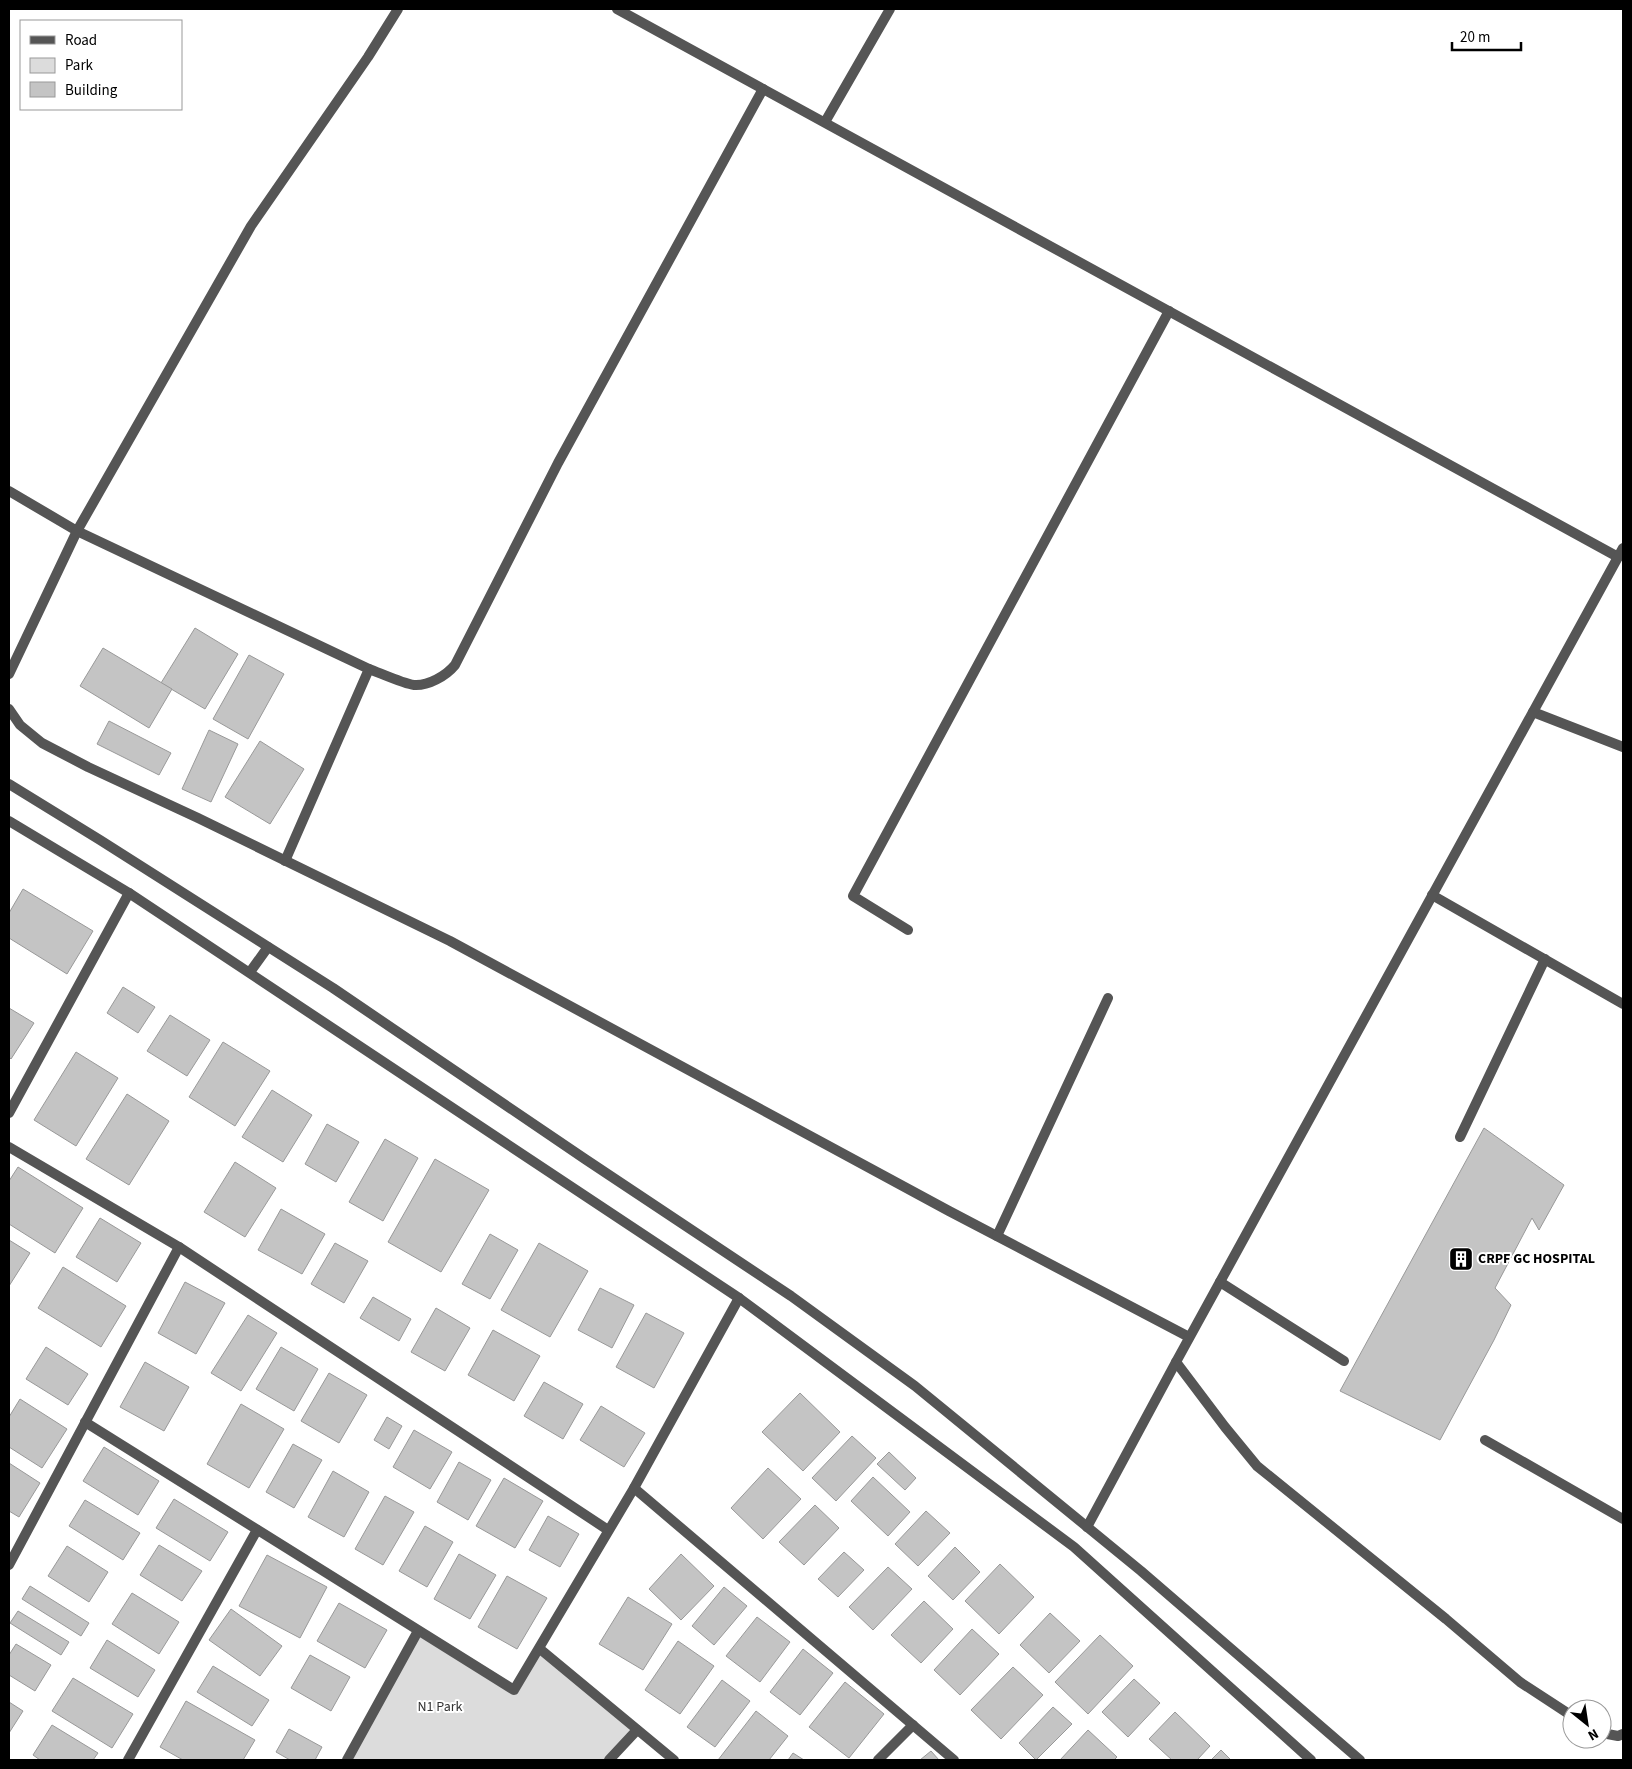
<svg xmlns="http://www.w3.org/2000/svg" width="1632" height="1769" viewBox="0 0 1632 1769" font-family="'Source Sans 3',sans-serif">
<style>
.green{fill:#dcdcdc}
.building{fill:#c4c4c4;stroke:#999}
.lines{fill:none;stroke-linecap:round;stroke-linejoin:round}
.service{stroke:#555;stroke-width:10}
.minor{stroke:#555;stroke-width:10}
.tertiary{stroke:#555;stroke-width:10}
.labels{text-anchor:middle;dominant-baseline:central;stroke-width:4;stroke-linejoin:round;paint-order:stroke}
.poi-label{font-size:14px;font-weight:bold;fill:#000;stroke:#fff;text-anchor:start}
.park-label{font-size:14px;fill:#333;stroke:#fff}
</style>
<rect width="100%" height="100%" fill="#fff"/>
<path class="green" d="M418,1631l96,59 26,-41 97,81 -28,30h-262z"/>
<g class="building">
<path d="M195,628l43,26 -33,55 -44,-26z"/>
<path d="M103,648l69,41 -23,39 -69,-42z"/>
<path d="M249,655l35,19 -36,65 -35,-20z"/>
<path d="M109,721l62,32 -12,22 -62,-31z"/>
<path d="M209,730l29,14 -27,58 -29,-13z"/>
<path d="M260,741l44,28 -34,55 -45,-27z"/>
<path d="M23,889l70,42 -26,43 -58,-36v-25z"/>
<path d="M123,987l32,20 -17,26 -31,-20z"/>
<path d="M9,1008l25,15 -23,36 -2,-2z"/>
<path d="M170,1015l40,25 -23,36 -40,-25z"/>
<path d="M223,1042l47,29 -35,55 -46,-29z"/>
<path d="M76,1052l42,26 -42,68 -42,-26z"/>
<path d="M272,1090l40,25 -29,47 -41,-25z"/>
<path d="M127,1094l42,27 -40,64 -43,-26z"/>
<path d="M327,1124l32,18 -23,40 -31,-18z"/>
<path d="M1484,1128l80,57 -25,45 -7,-12 -37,70 16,17 -17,35 -54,100 -100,-49z"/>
<path d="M385,1139l33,19 -35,63 -34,-19z"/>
<path d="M435,1159l54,31 -48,82 -53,-30z"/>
<path d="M235,1162l41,26 -31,49 -41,-25z"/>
<path d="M18,1167l65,41 -28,45 -46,-29v-43z"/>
<path d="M281,1209l44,25 -23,40 -44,-24z"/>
<path d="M100,1218l41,25 -24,39 -41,-25z"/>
<path d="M490,1234l28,16 -28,49 -28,-15z"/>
<path d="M9,1240l21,13 -21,33z"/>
<path d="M335,1243l33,18 -24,42 -33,-19z"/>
<path d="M539,1243l49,28 -38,66 -49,-27z"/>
<path d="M63,1267l63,39 -25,41 -63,-39z"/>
<path d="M185,1282l40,21 -29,51 -38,-21z"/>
<path d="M600,1288l34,17 -22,43 -34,-18z"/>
<path d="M373,1297l38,22 -12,22 -39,-23z"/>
<path d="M436,1308l34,20 -25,43 -34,-19z"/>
<path d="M646,1313l38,20 -30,55 -38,-21z"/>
<path d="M248,1315l29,18 -36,58 -30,-18z"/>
<path d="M493,1330l47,26 -26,45 -46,-26z"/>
<path d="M46,1347l42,27 -20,31 -42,-26z"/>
<path d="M281,1347l37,22 -24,42 -38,-22z"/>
<path d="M145,1362l44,25 -25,44 -44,-24z"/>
<path d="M329,1373l38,22 -28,48 -38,-22z"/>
<path d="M544,1382l39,22 -20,35 -39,-23z"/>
<path d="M800,1393l40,39 -37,39 -41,-39z"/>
<path d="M20,1399l47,30 -25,39 -33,-21v-30z"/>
<path d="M241,1404l43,25 -35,59 -42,-24z"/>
<path d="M601,1406l44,27 -21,34 -44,-27z"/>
<path d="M387,1417l15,9 -13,23 -15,-9z"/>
<path d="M414,1430l38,22 -22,37 -37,-22z"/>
<path d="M852,1436l24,22 -40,43 -24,-23z"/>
<path d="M293,1444l29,16 -28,48 -28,-16z"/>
<path d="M104,1447l55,34 -21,34 -55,-34z"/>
<path d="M889,1452l27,26 -11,12 -28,-26z"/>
<path d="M459,1462l32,18 -23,40 -31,-18z"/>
<path d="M9,1463l31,20 -21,34 -10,-6z"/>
<path d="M768,1468l33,31 -38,40 -32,-31z"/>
<path d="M333,1471l36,21 -25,45 -36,-20z"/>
<path d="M873,1477l37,35 -22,24 -37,-35z"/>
<path d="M504,1478l39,23 -28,47 -39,-22z"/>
<path d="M385,1496l29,16 -31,53 -28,-16z"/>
<path d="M174,1499l54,33 -18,29 -54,-33z"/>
<path d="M85,1500l55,33 -17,27 -54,-34z"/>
<path d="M815,1505l24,23 -35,37 -25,-23z"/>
<path d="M926,1511l24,22 -32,33 -23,-22z"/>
<path d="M548,1516l31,18 -19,33 -31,-17z"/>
<path d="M425,1526l28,16 -26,45 -28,-16z"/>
<path d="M159,1545l43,26 -20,30 -42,-26z"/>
<path d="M67,1546l41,26 -19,30 -41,-26z"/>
<path d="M955,1547l25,25 -27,28 -25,-24z"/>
<path d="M844,1552l20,18 -26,27 -20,-18z"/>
<path d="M459,1554l37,21 -26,44 -36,-20z"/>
<path d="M681,1554l33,32 -33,34 -32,-31z"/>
<path d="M267,1555l60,32 -27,51 -61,-32z"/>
<path d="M1000,1564l34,33 -35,37 -34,-33z"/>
<path d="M888,1567l24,22 -39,41 -24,-23z"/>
<path d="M507,1576l40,22 -30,51 -39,-22z"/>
<path d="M30,1586l59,37 -8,13 -59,-37z"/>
<path d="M724,1587l23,19 -33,39 -22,-19z"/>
<path d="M132,1593l47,29 -20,32 -47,-30z"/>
<path d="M628,1597l44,27 -29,46 -44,-26z"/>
<path d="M924,1601l29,28 -32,34 -30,-28z"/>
<path d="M339,1603l48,27 -22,38 -48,-27z"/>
<path d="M231,1609l51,37 -22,30 -51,-36z"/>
<path d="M18,1611l51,31 -8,13 -51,-32z"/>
<path d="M1050,1613l30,28 -31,32 -29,-28z"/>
<path d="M757,1617l33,25 -30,40 -34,-26z"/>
<path d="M972,1629l27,25 -39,41 -26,-25z"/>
<path d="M1100,1635l33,31 -45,48 -33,-32z"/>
<path d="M107,1640l48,30 -17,27 -48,-29z"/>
<path d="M678,1641l36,25 -34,48 -35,-24z"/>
<path d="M16,1644l35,21 -16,26 -26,-16v-20z"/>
<path d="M803,1649l30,24 -33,42 -30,-23z"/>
<path d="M310,1655l40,22 -19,34 -40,-23z"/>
<path d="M213,1666l56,34 -17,26 -55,-34z"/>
<path d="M1013,1667l30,28 -42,44 -30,-29z"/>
<path d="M73,1678l60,36 -21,34 -60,-37z"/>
<path d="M1134,1679l26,24 -32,34 -26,-25z"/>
<path d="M722,1680l28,21 -35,46 -28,-20z"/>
<path d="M845,1682l39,32 -35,44 -40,-31z"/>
<path d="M186,1701l69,39 -12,20h-60l-23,-13z"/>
<path d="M9,1702l14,9 -14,22z"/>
<path d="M1053,1707l19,17 -36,36 -17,-17z"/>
<path d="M756,1711l32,25 -19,24h-51z"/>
<path d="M1175,1712l35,34 -13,14h-25l-23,-21z"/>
<path d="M52,1725l46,28 -5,7h-53l-7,-5z"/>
<path d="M289,1729l33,18 -7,13h-25l-14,-8z"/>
<path d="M1088,1730l29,27 -3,3h-54z"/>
<path d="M1221,1750l10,10h-20z"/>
<path d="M931,1751l8,9h-19z"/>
<path d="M793,1753l11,7h-16z"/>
</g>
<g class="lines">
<g class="service">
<path d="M617,9l1001,548"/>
<path d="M825,122l65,-113"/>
<path d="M9,491l68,40 292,138c11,4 35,15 45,16 14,1 32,-9 41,-20l103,-202 205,-374"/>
<path d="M9,674l68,-143 174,-305 117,-169 30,-48"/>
<path d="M9,709l11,16 22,18 46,24 110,51 252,123 499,270 240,126"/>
<path d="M1533,712l90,35"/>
<path d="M285,861l84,-192"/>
<path d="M1432,895l191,109"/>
<path d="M908,930l-55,-34 316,-585"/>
<path d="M1460,1137l85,-178"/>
<path d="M997,1236l111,-238"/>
<path d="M1220,1282l124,79"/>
<path d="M1176,1362l49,65 32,39 189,153 74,63 52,34"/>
<path d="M1485,1440l138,79"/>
<path d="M1087,1527l89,-165 447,-814"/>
<path d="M1602,1733l16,3 5,-2"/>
</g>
<g class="minor">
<path d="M9,1113l120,-220"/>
<path d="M9,1147l170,100 429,283"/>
<path d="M85,1422l429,268 120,-202 105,-190"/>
<path d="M634,1488l320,272"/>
<path d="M9,1565l170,-318"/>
<path d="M540,1649l134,111"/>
<path d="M128,1760l129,-230"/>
<path d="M347,1760l71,-129"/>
<path d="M609,1760l28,-30"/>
<path d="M878,1760l35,-35"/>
</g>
<g class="tertiary">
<path d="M9,784l91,56 233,148 252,171 206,137 124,90 226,185 219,189"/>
<path d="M9,821l120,72 610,405 335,249 237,213"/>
<path d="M250,972l18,-25"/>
</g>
</g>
<defs>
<symbol id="building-square" viewBox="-11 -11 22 22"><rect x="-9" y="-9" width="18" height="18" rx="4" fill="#000" stroke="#fff"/><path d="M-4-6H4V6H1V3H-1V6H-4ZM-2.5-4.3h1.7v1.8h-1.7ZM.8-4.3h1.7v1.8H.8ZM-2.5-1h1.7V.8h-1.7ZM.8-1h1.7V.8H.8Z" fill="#fff"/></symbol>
</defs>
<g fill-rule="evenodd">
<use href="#building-square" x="1447" y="1245" width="28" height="28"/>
</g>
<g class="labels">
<g class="poi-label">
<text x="1478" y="1259">CRPF GC HOSPITAL</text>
</g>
<g class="park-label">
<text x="440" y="1707">N1 Park</text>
</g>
</g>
<rect width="1632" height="1769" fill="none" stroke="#000000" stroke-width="20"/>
<rect x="20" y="20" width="162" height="90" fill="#ffffff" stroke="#999999"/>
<rect x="30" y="36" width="25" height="8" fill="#555555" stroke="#999999"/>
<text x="65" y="45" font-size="15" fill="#000000">Road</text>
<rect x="30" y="58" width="25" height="15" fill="#dcdcdc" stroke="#999999"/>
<text x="65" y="70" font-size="15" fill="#000000">Park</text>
<rect x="30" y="82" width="25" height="15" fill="#c4c4c4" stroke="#999999"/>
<text x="65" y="95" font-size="15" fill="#000000">Building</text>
<g transform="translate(1587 1724) rotate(150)"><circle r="24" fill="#ffffff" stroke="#999999"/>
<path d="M0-4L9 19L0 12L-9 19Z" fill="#000000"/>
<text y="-8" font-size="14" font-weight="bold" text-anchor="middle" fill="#000000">N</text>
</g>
<path d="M1452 42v8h69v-8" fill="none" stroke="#000000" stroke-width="2.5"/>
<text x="1460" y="42" font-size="15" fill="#000000" stroke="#ffffff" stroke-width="4" paint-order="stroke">20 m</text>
</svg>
